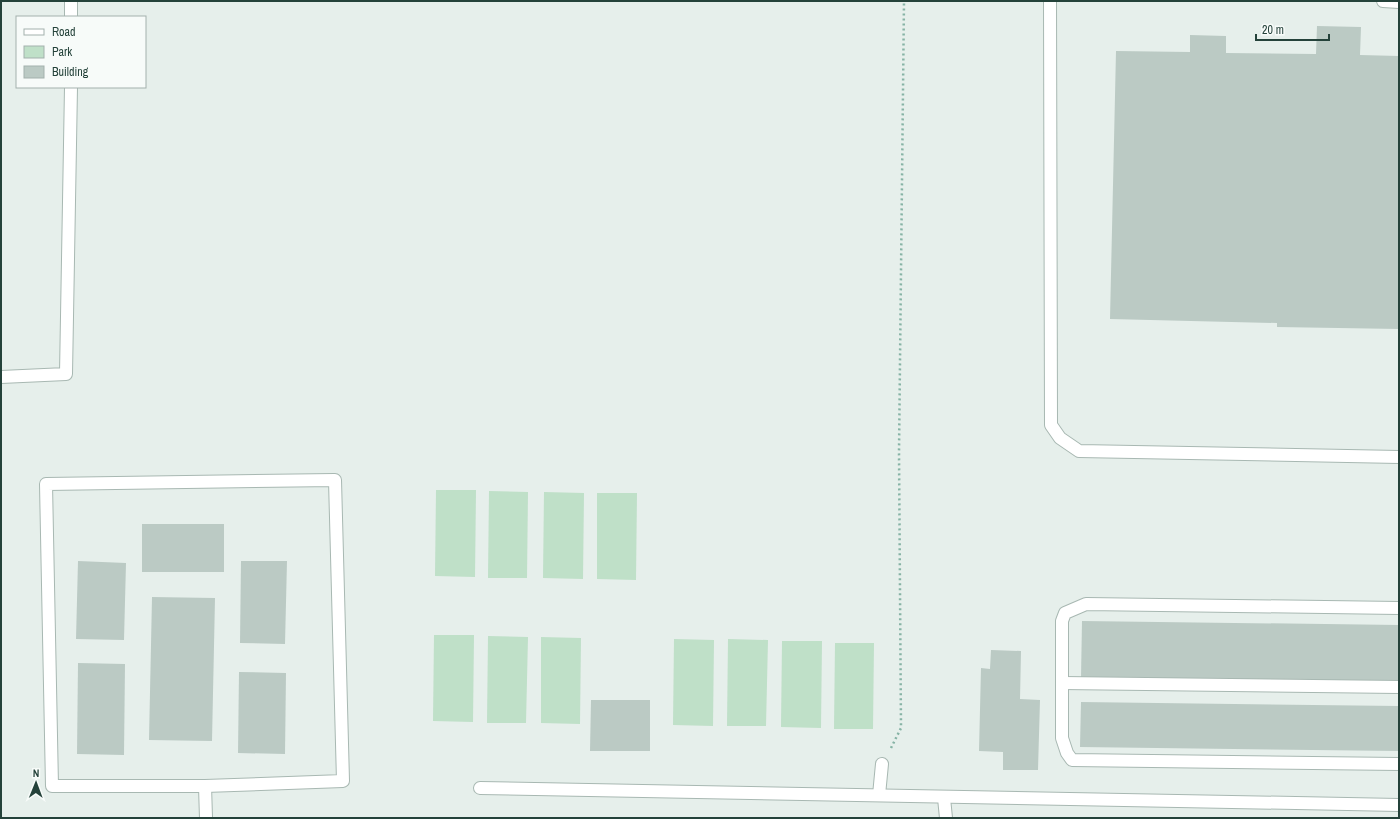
<svg xmlns="http://www.w3.org/2000/svg" width="1400" height="819" viewBox="0 0 1400 819" font-family="'Archivo Narrow',sans-serif">
<style>
.green{fill:#bfe0c8}
.building{fill:#bbcac4}
.lines{fill:none;stroke-linecap:round;stroke-linejoin:round}
.minor-casing{stroke:#a8b8b2;stroke-width:14}
.path{stroke:#86b3a5;stroke-width:2.5;stroke-dasharray:2 3;stroke-linecap:butt}
.minor{stroke:#fff;stroke-width:12}
</style>
<rect width="100%" height="100%" fill="#e6efeb"/>
<g class="green">
<path d="M436,490h40l-1,87 -40,-1z"/>
<path d="M489,491l39,1 -1,86h-39z"/>
<path d="M544,492l40,1 -1,86 -40,-1z"/>
<path d="M597,493h40l-1,87 -39,-1z"/>
<path d="M434,635h40l-1,87 -40,-1z"/>
<path d="M488,636l40,1 -2,86h-39z"/>
<path d="M541,637l40,1 -1,86 -39,-1z"/>
<path d="M674,639l40,1 -1,86 -40,-1z"/>
<path d="M728,639l40,1 -2,86h-39z"/>
<path d="M782,641h40l-1,87 -40,-1z"/>
<path d="M835,643h39l-1,86h-39z"/>
</g>
<g class="building">
<path d="M1317,26l44,1 -1,28 39,1v273l-122,-2v-4l-167,-4 6,-268 74,1v-17l36,1v17l90,1z"/>
<rect x="142" y="524" width="82" height="48"/>
<path d="M78,561l48,2 -2,77 -48,-1z"/>
<path d="M241,561h46l-2,83 -45,-1z"/>
<path d="M152,597l63,1 -3,143 -63,-1z"/>
<path d="M1082,621l317,4v57l-318,-4z"/>
<path d="M991,650l30,1 -1,48 20,1 -2,70h-35v-18l-24,-1 2,-83 9,1z"/>
<path d="M78,663l47,1 -1,91 -47,-1z"/>
<path d="M239,672l47,1 -1,81 -47,-1z"/>
<path d="M591,700h59v51h-60z"/>
<path d="M1081,702l318,4v45l-319,-4z"/>
</g>
<g class="lines">
<defs>
<g id="minor">
<path d="M1050,1l1,424 9,13 19,13 320,6"/>
<path d="M1383,1l16,1"/>
<path d="M71,17v-16"/>
<path d="M1,377l65,-3 5,-287"/>
<path d="M335,480l8,301 -138,5h-153l-6,-302z"/>
<path d="M1399,608l-313,-4 -21,9 -3,8v117l5,15 5,7 327,4"/>
<path d="M1062,683l337,4"/>
<path d="M205,786l1,32"/>
<path d="M480,788l919,17"/>
<path d="M879,795l3,-31"/>
<path d="M944,798l2,20"/>
</g>
</defs>
<use href="#minor" class="minor-casing"/>
<path class="path" d="M891,748l10,-20 -2,-275 5,-452"/>
<use href="#minor" class="minor"/>
</g>
<rect width="1400" height="819" fill="none" stroke="#24423a" stroke-width="4"/>
<rect x="16" y="16" width="130" height="72" fill="#f7fbf9" stroke="#a3b1ad"/>
<rect x="24" y="29" width="20" height="6" fill="#ffffff" stroke="#a3b1ad"/>
<text x="52" y="36" font-size="12" fill="#24423a">Road</text>
<rect x="24" y="46" width="20" height="12" fill="#bfe0c8" stroke="#a3b1ad"/>
<text x="52" y="56" font-size="12" fill="#24423a">Park</text>
<rect x="24" y="66" width="20" height="12" fill="#bbcac4" stroke="#a3b1ad"/>
<text x="52" y="76" font-size="12" fill="#24423a">Building</text>
<g transform="translate(36 783) rotate(1)" stroke="#f7fbf9" stroke-width="3" paint-order="stroke">
<path d="M0-3L7 15L0 10L-7 15Z" fill="#24423a"/>
<text y="-6" font-size="11" font-weight="bold" text-anchor="middle" fill="#24423a">N</text>
</g>
<path d="M1256 34v6h73v-6" fill="none" stroke="#24423a" stroke-width="2"/>
<text x="1262" y="34" font-size="12" fill="#24423a" stroke="#f7fbf9" stroke-width="3" paint-order="stroke">20 m</text>
</svg>
